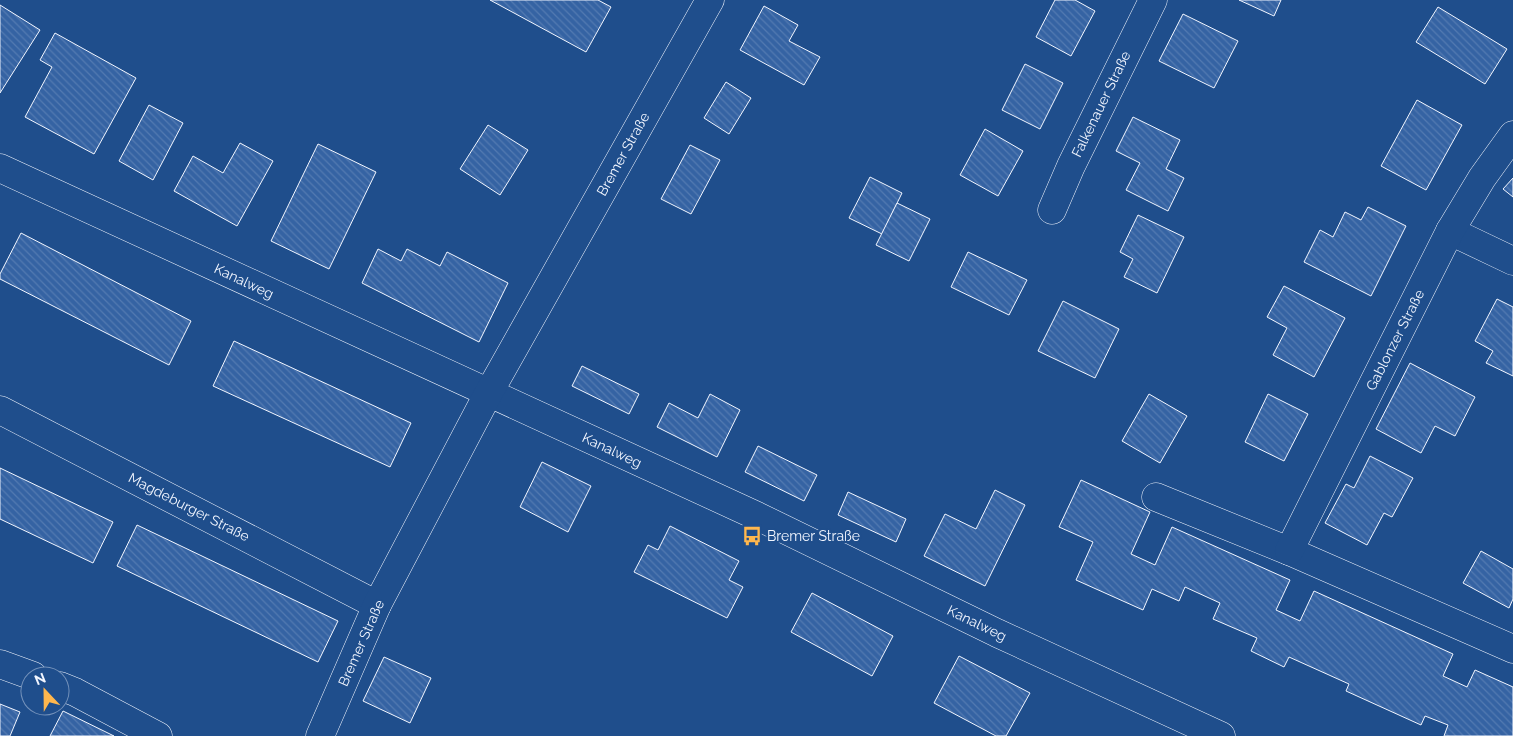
<svg xmlns="http://www.w3.org/2000/svg" width="1513" height="736" viewBox="0 0 1513 736" font-family="Raleway,sans-serif">
<style>
.building{fill:url(#building-back-hatch);stroke:#f2f6ff}
.lines{fill:none;stroke-linecap:round;stroke-linejoin:round}
.minor-casing{stroke:#f2f6ff;stroke-width:29}
.minor{stroke:#1f4e8c;stroke-width:28}
.labels{text-anchor:middle;dominant-baseline:central;stroke-width:4;stroke-linejoin:round;paint-order:stroke}
.street-label{font-size:14px;fill:#f2f6ff;stroke:#1f4e8c}
.poi-label{font-size:14px;fill:#f2f6ff;stroke:#1f4e8c;text-anchor:start}
</style>
<defs>
<pattern id="building-back-hatch" width="6" height="6" patternUnits="userSpaceOnUse" patternTransform="scale(1.25)"><rect width="6" height="6" fill="#3563a3"/><path d="M-1 5l2 2M0 0l6 6M5-1l2 2" fill="none" stroke="#537ab1"/></pattern>
</defs>
<rect width="100%" height="100%" fill="#1f4e8c"/>
<g class="building">
<path d="M490,0h108l13,7 -25,45z"/>
<path d="M1055,0h20l20,11 -24,45 -35,-19z"/>
<path d="M1239,0h42l-7,16z"/>
<path d="M0,5l40,25 -40,63z"/>
<path d="M764,6l34,19 -9,16 31,16 -16,28 -64,-35z"/>
<path d="M1438,7l69,42 -22,35 -69,-42z"/>
<path d="M1183,14l55,27 -24,47 -55,-27z"/>
<path d="M55,33l81,45 -42,76 -69,-37 27,-50 -12,-7z"/>
<path d="M1025,64l38,19 -23,46 -38,-19z"/>
<path d="M726,82l25,16 -22,36 -25,-16z"/>
<path d="M1417,100l45,25 -36,65 -45,-24z"/>
<path d="M149,105l34,18 -30,57 -34,-19z"/>
<path d="M1133,117l47,23 -14,29 18,9 -16,33 -42,-21 14,-27 -24,-12z"/>
<path d="M488,125l40,25 -28,45 -40,-26z"/>
<path d="M985,129l38,22 -25,45 -38,-21z"/>
<path d="M240,143l33,18 -36,65 -63,-35 19,-35 30,17z"/>
<path d="M318,144l58,28 -47,97 -58,-28z"/>
<path d="M690,145l30,15 -29,54 -30,-15z"/>
<path d="M870,177l32,16 -20,41 -33,-16z"/>
<path d="M1513,178v19l-10,-8z"/>
<path d="M897,203l33,16 -21,42 -33,-16z"/>
<path d="M1368,207l38,19 -35,70 -67,-34 16,-32 13,7 12,-25 16,8z"/>
<path d="M1138,215l46,22 -27,56 -33,-16 9,-18 -13,-7z"/>
<path d="M21,233l170,88 -22,44 -169,-86v-5z"/>
<path d="M378,249l23,12 6,-12 33,17 7,-14 61,31 -29,59 -117,-59z"/>
<path d="M968,252l59,28 -18,35 -58,-28z"/>
<path d="M1284,286l61,32 -31,59 -41,-22 14,-27 -20,-11z"/>
<path d="M1497,299l16,8v69l-27,-13 7,-12 -18,-10z"/>
<path d="M1063,301l56,28 -24,49 -57,-27z"/>
<path d="M234,341l177,82 -21,44 -177,-81z"/>
<path d="M1410,363l65,34 -20,39 -20,-10 -14,27 -45,-24z"/>
<path d="M582,366l57,28 -10,20 -57,-28z"/>
<path d="M710,394l30,16 -23,47 -60,-30 12,-24 29,15z"/>
<path d="M1149,394l38,22 -27,47 -38,-22z"/>
<path d="M1268,394l40,20 -24,47 -39,-19z"/>
<path d="M758,446l59,29 -13,26 -59,-29z"/>
<path d="M1370,456l43,22 -21,39 -8,-4 -17,32 -42,-22 21,-39 8,4z"/>
<path d="M542,462l49,24 -23,46 -48,-25z"/>
<path d="M0,468l113,54 -20,41 -93,-44z"/>
<path d="M1081,480l69,32 -19,42 24,11 17,-38 118,53 -14,30 24,11 14,-30 139,63 -10,22 24,11 8,-17 38,17v49h-69l4,-11 -23,-9 -4,9 -75,-34 3,-7 -60,-27 -5,10 -33,-16 6,-13 -44,-19 7,-16 -35,-16 -6,14 -27,-12 -9,21 -67,-30 17,-38 -34,-15z"/>
<path d="M995,490l30,15 -40,81 -61,-30 21,-42 31,15z"/>
<path d="M848,492l58,27 -10,23 -58,-27z"/>
<path d="M137,525l201,96 -20,41 -201,-96z"/>
<path d="M670,526l69,35 -10,19 14,7 -16,31 -93,-46 14,-27 10,5z"/>
<path d="M1481,551l32,18v30l-4,9 -46,-25z"/>
<path d="M812,593l81,43 -21,40 -81,-44z"/>
<path d="M959,656l71,37 -24,43h-10l-62,-33z"/>
<path d="M384,657l47,21 -21,45 -47,-22z"/>
<path d="M0,704l20,8 -10,24h-10z"/>
<path d="M63,711l51,25h-64z"/>
</g>
<g class="lines">
<defs>
<g id="minor">
<path d="M0,168l757,348 240,117 224,103"/>
<path d="M1052,210l19,-44 82,-166"/>
<path d="M1450,231l63,30"/>
<path d="M0,410l377,195"/>
<path d="M1156,497l133,54 224,98"/>
<path d="M1289,551l161,-320 32,-53 31,-43"/>
<path d="M0,664l33,12"/>
<path d="M60,686l15,6 83,44"/>
<path d="M320,736l57,-131 111,-211 222,-394"/>
</g>
</defs>
<use href="#minor" class="minor-casing"/>
<use href="#minor" class="minor"/>
</g>
<defs>
<symbol id="bus-bare" viewBox="-9 -9 18 18"><path d="M-5-6H5V4H4V6H2V4H-2V6H-4V4H-5ZM-3.5-4V0h7V-4ZM-3.5 1.2v1.5H-2V1.2ZM2 1.2v1.5H3.5V1.2Z" fill="#ffb74d" stroke="#1f4e8c" stroke-width="2.5" paint-order="stroke"/></symbol>
</defs>
<g fill-rule="evenodd">
<use href="#bus-bare" x="738" y="522" width="28" height="28"/>
</g>
<g class="labels">
<g class="street-label">
<text transform="translate(1101 104) rotate(-64)">Falkenauer Straße</text>
<text transform="translate(623 154) rotate(-61)">Bremer Straße</text>
<text transform="translate(244 281) rotate(25)">Kanalweg</text>
<text transform="translate(1395 340) rotate(-63)">Gablonzer Straße</text>
<text transform="translate(612 450) rotate(25)">Kanalweg</text>
<text transform="translate(189 507) rotate(27)">Magdeburger Straße</text>
<text transform="translate(977 623) rotate(26)">Kanalweg</text>
<text transform="translate(361 643) rotate(-66)">Bremer Straße</text>
</g>
<g class="poi-label">
<text x="767" y="536">Bremer Straße</text>
</g>
</g>
<g transform="translate(45 691) rotate(338)"><circle r="24" fill="#1f4e8c" stroke="#7391ba"/>
<path d="M0-4L9 19L0 12L-9 19Z" fill="#ffb74d"/>
<text y="-8" font-size="14" font-weight="bold" text-anchor="middle" fill="#f2f6ff">N</text>
</g>
</svg>
